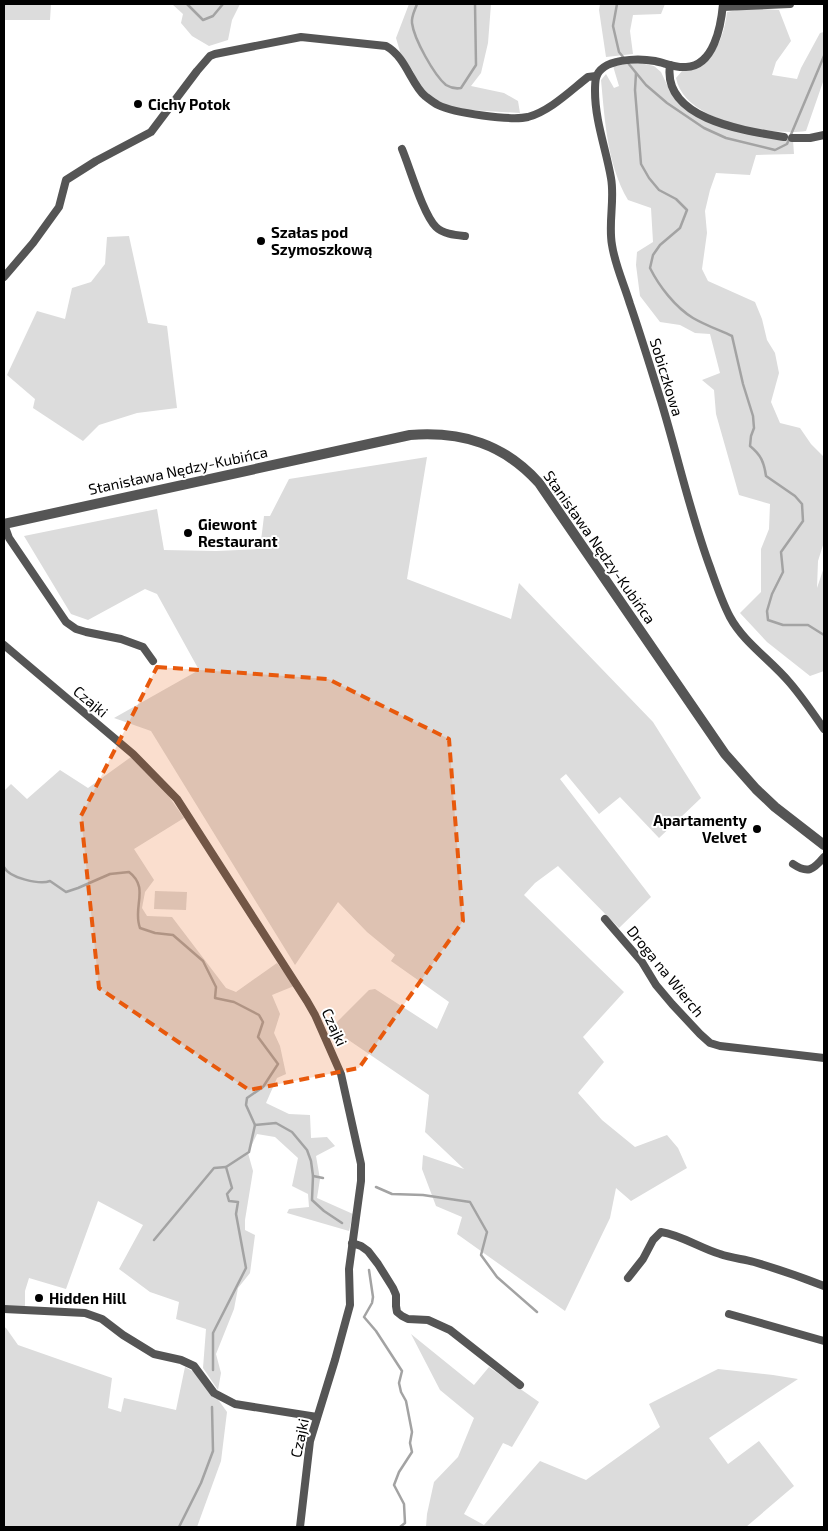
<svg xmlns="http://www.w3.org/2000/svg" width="828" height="1531" viewBox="0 0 828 1531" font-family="'Exo 2',sans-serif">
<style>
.green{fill:#dcdcdc}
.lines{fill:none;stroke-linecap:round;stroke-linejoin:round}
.stream{stroke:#a3a3a3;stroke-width:2.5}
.minor{stroke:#555;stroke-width:8}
.tertiary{stroke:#555;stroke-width:10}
.marked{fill:#e8590c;fill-opacity:0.2;stroke:#e8590c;stroke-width:4;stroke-dasharray:10 6;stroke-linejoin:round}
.poi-dot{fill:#000;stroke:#fff;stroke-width:2}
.labels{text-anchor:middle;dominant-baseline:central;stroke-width:4;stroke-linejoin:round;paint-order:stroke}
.poi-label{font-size:15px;font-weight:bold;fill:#000;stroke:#fff;text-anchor:start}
.street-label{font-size:15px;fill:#000;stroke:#fff}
</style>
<rect width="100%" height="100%" fill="#fff"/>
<g class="green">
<path d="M4,4h47l-1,16h-46z"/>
<path d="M172,4h68l-8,16 -4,20 -19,6 -17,-10 -11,-13 2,-9z"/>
<path d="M409,4h82l-3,39 -7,30 -10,13 33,7 14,8 2,12 -51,-3 -31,-5 -16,-12 -9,-22 -12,-16 -5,-17z"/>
<path d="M600,4h65l-4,10 -28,1 -3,16 3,23 -27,3 -7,-47z"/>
<path d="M748,8l31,2 12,31 -15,21 -4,13 25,4 4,-11 19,-35 4,-1v47l-18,52c-35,5 -122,-9 -130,-53l6,-7c30,-3 42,-32 45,-59z"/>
<path d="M640,63l14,3 7,6 7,15 15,19 91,33 19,1 1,14 -38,1 -6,20 -34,-2 -6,17 -5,21 2,22 -5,36 6,12 47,21 7,17 5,21 8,13 4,20 -8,29 9,21 20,5 11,16 13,13v85l-6,19 -1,27 7,-21v104l-14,5 -43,-34 -27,-29 21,-21v-43l8,-20 1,-25 -31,-9 -23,-81 -2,-24 -12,-10 18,-7 -10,-39 -15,-1 -15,-8 -20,-3 -20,-26 -4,-31 1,-13 16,-10 -2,-34 -23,-8c-21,-36 -23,-79 -27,-120l5,-6 8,14 5,-2 -6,-20z"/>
<path d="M129,236l19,87 19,3 10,82 -40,5 -38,12 -16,16 -50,-33 2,-9 -28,-24 30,-64 28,8 7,-31 19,-6 14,-18 2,-27z"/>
<path d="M427,457l-20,122 104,40 8,-36 134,139 48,76 -42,40 -39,-41 -21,17 -33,-40 -6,5 91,118 -32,31 -61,-62 -23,17 -11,12 100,97 -41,45 21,25 -26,31 24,27 33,27 32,-12 11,13 9,20 -56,33 -15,-13 -6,30 -45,93 -108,-77 5,-17 -26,-11 -14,-37 1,-14 41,14 -39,-37 4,-37 -98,-67 38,-38 6,-1 62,40 12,-27 -58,-41 4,-6 -28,-23 -29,-30 -43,63 -144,-234 -37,-13 85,-48 -42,-76 -12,-5 -57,31 -17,-6 -47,-78 133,-27 7,41 52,1 44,-2 4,-33h6l19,-37z"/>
<path d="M131,757l32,31 21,30 -50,31 20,31 -9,12 -3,16 5,8 25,1 54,71 10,4 41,-29 17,23 -22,9 8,19 -6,19 6,13 6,28 -9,4 -11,25 23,11 21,1 1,23 16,-1 8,9 -19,10 4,23 -3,19 36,16 -4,17 -62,-18 2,-4 20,-2 -1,-13 -16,-8 6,-28 -23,-21 -18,-3 -9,19 5,18 -8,49v10l10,5 -5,38 -12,15 -4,21 -18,45 5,19 -3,17 -15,-22 3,-39 -30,-10 3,-17 -29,-10 -31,-23 24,-44 -45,-24 -32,88 -37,-11 -4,13v21l-21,-3v-518l7,-7 16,15 33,-29 28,18z"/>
<path d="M155,891l32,1 -1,18 -32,-1z"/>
<path d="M4,1327l2,1 12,17 94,33 -4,30 13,4 3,-14 52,12 9,-43 13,7 14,22 5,2 10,14 -6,49 -24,66h-190l-3,-2z"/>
<path d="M411,1334l63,51 15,-18 50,35 -27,45 -9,-4 -39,71 20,11 56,-64 46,19 74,-53 -11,-23 69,-35 55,6 25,4 -89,59 19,26 31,-23 35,45 -48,41h-320l1,-13 7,-32 24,-25 16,-39 -34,-28z"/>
</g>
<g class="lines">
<g class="stream">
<path d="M4,4h1"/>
<path d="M187,4l16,16 10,-4 10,-12"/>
<path d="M417,4c-2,6 -6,13 -5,19 2,16 22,52 34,62 5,3 10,4 15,3l15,-23 -1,-61"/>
<path d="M617,4l-4,22 6,26 27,33 21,18 37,25 22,10 49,12 12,-6 37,-88"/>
<path d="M636,73l-1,17 6,74 8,14 10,12 17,9 11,11 -7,18 -20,17 -7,10 -3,13c9,18 25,39 43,50 12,7 26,12 39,18l11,48 10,32 1,12 -3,8 -1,10c11,9 14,16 16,30l29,20 7,8 1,17 -22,31 2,20 -11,22 -5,17 1,9 15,5h25l16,10"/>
<path d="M4,867c5,11 36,18 46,14l16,11 12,-4 32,-14 19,-2c21,16 3,35 11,56l15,5 18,2 30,26 13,26 -1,11 19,4 25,13 4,7 -5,15 20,27 -15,23 -16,11 -1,7 9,20 21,-2 16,9 15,18 4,11 2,15 -1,24 12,11 18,12"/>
<path d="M313,1176l10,2"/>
<path d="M376,1187l16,7 31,1 47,7 17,30 -6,23 16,22 40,35"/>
<path d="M154,1240l60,-72 12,-1"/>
<path d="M369,1270l4,27 -1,6 -8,14 12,14 26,40 -3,12 2,9 5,9 6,31 -2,11 2,9 -13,20 -5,13 10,19 1,19 -5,4"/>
<path d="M213,1370v-37l33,-65 -10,-54 2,-12 -9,-1 -2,-7 5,-6 -6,-21 23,-15 6,-27"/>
<path d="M179,1527l22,-44 12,-32 -1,-44"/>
</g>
<g class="minor">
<path d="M723,4c-2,22 -9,62 -37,63 -11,1 -21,-4 -31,-6 -16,-3 -54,-3 -59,17 -1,4 -1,9 -1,13 0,30 11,58 16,87 4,22 -3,45 1,67 3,20 12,39 18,59 11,32 21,65 31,97 17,56 29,112 49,166 6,17 12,35 20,50 14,26 41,43 60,66 12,14 23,30 34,46"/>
<path d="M723,7l67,-3"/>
<path d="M670,65c-8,55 77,66 114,72"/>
<path d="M792,138h18l14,-3"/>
<path d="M402,149c8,19 21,65 34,78 7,7 19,8 29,9"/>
<path d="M4,277l29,-34 26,-36 7,-27 30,-19 55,-29 46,-61 13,-15 5,-2 86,-17 85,9c20,11 25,38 39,50 4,3 9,7 13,9 16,8 73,16 90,12 22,-6 42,-26 60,-40l8,-1"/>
<path d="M4,524l5,14 57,84 10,7 10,3 35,7 22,8 10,14"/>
<path d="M4,645l129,109 44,45 130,202 8,14 26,59 20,90v17l-12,88 1,36 -15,55 -25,81 -10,86"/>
<path d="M793,864c15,10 20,6 31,-7"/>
<path d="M605,919l37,43 14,23 16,19 28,30 10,9 10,3 104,12"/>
<path d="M352,1243l9,3 7,5 10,13 15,24 3,7v11l1,6 5,4 6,3 20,1 22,10 70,55"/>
<path d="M628,1278l15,-19 10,-19 8,-8c20,3 39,16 59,22 11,4 23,5 34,8 24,7 47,15 70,24"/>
<path d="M4,1309l81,4 17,6 21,16 31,19 27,6 13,6 20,27 21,11 82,13"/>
<path d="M729,1314l95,27"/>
</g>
<path class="tertiary" d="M4,524l406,-89c52,-4 94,9 129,48l186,271 31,35 19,18 49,38"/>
</g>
<path class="marked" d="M157,667l171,12 121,60 14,182 -104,147 -110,22 -150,-102 -18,-172z"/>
<g class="poi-dot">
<circle cx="138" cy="104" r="5"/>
<circle cx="261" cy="241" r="5"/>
<circle cx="188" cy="533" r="5"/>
<circle cx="757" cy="829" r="5"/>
<circle cx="39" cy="1298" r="5"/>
</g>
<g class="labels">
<g class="poi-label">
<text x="148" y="104">Cichy Potok</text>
<text x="271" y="232">Szałas pod<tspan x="271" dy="17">Szymoszkową</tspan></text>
<text x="198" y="524">Giewont<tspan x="198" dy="17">Restaurant</tspan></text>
<text x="747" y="820" text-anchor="end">Apartamenty<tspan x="747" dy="17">Velvet</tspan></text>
<text x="49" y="1298">Hidden Hill</text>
</g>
<g class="street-label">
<text transform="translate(667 377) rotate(73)">Sobiczkowa</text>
<text transform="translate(178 470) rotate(-12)">Stanisława Nędzy-Kubińca</text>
<text transform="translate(600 547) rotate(55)">Stanisława Nędzy-Kubińca</text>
<text transform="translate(91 701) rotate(40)">Czajki</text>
<text transform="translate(666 971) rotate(51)">Droga na Wierch</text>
<text transform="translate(335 1027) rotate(65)">Czajki</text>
<text transform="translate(299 1438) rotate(-78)">Czajki</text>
</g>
</g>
<rect width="828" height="1531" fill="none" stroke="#000000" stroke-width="10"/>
</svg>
